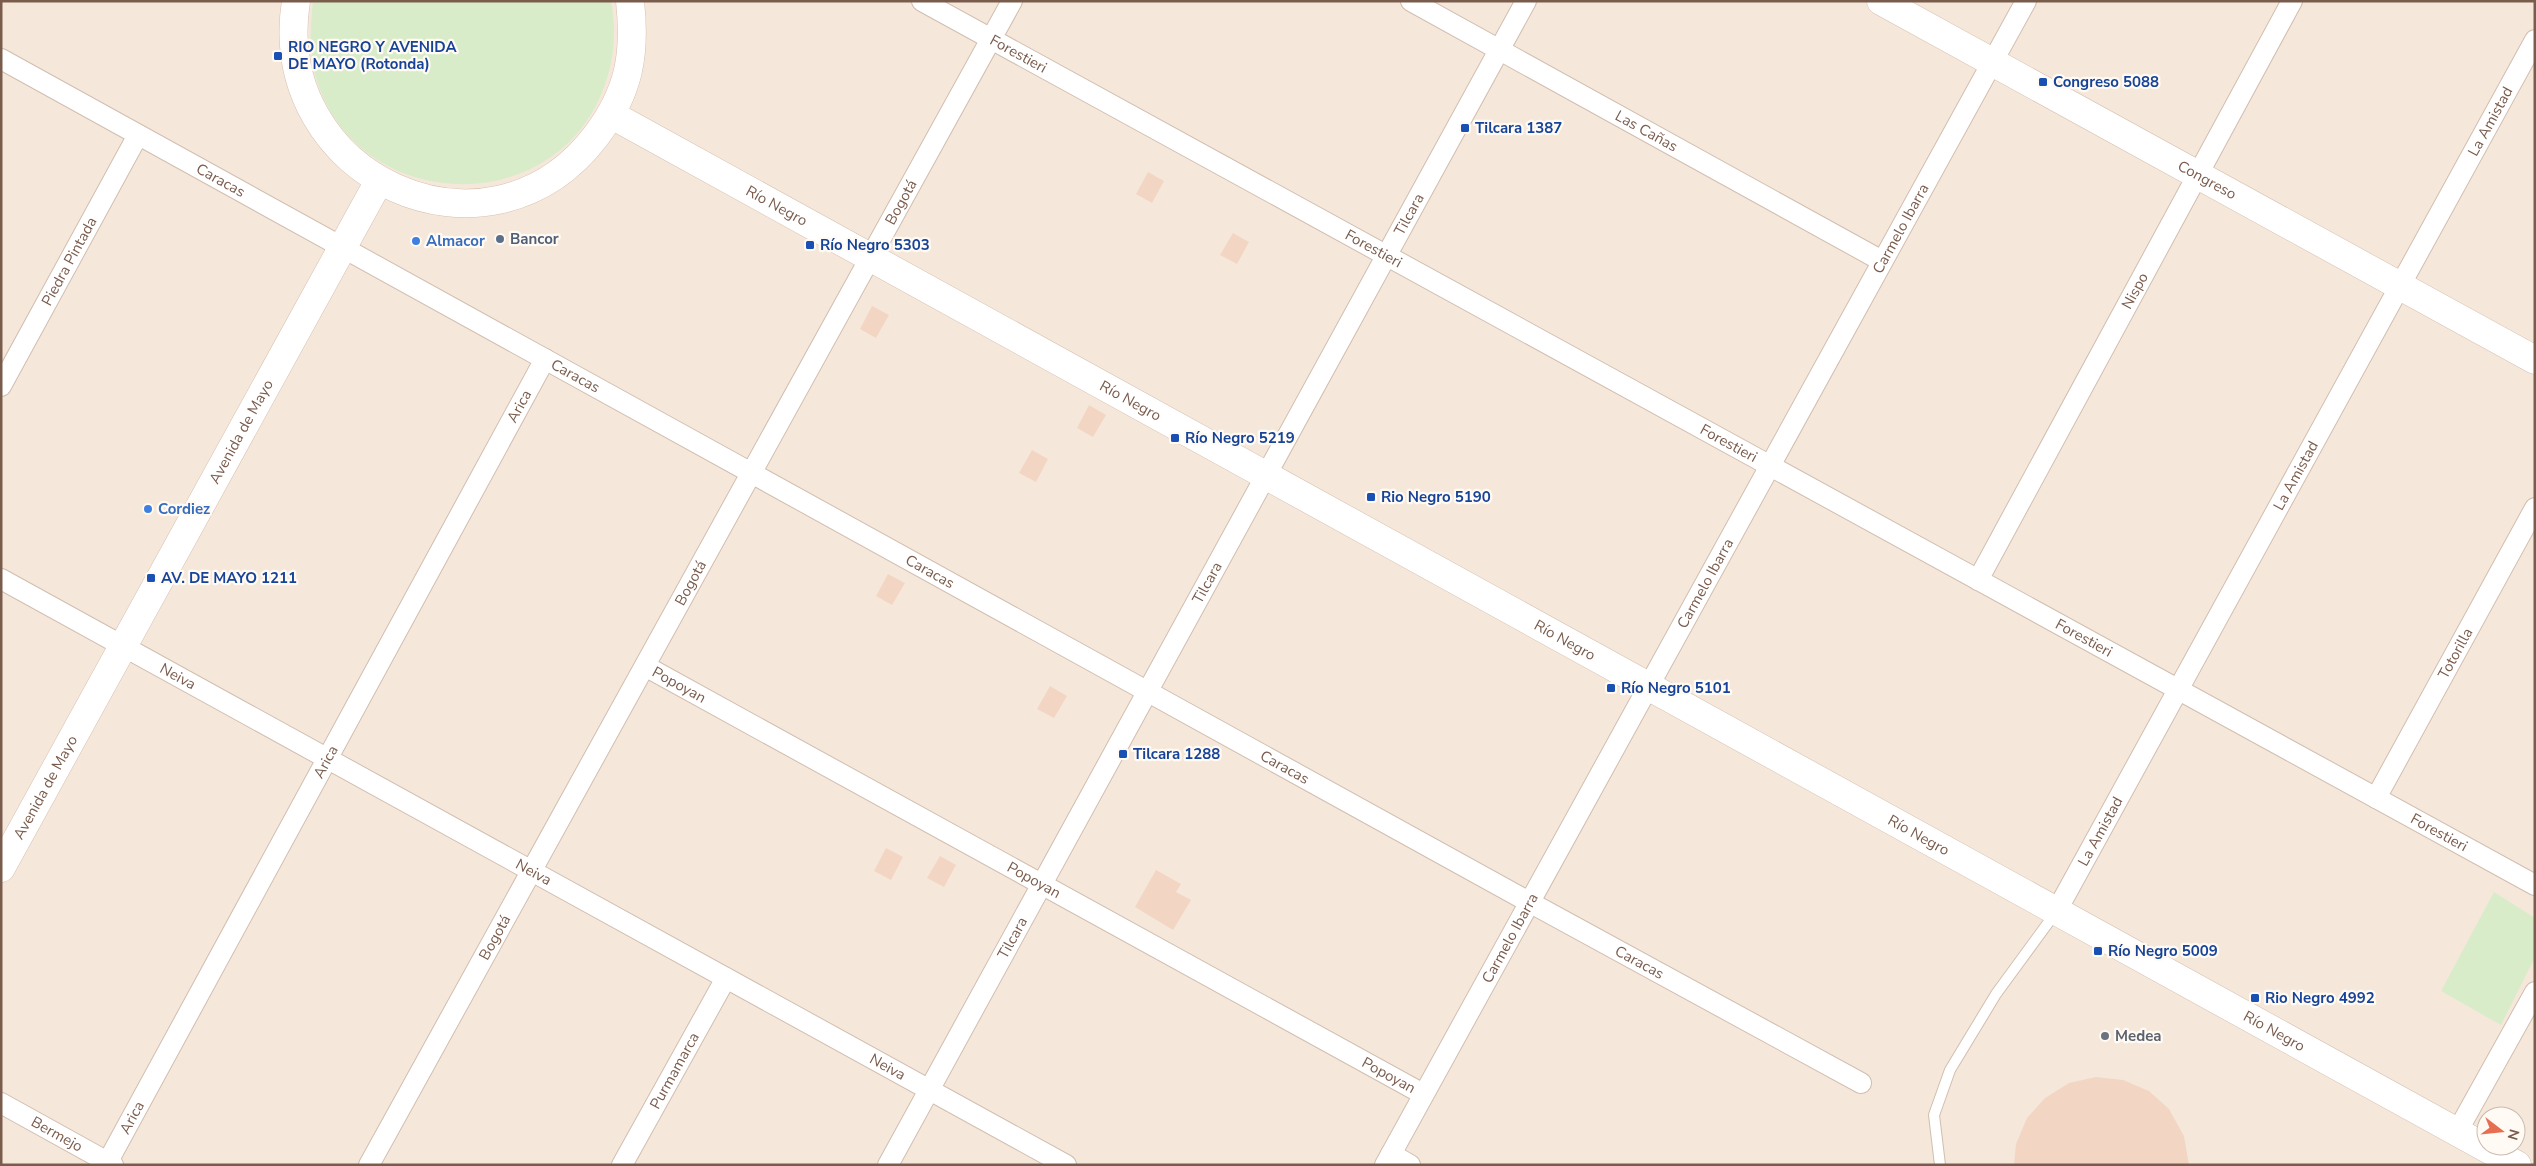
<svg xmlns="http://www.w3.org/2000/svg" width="2536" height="1166" viewBox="0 0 2536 1166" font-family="'Nunito Sans',sans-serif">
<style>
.residential{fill:#f5e8da;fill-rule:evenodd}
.green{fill:#d8ecc9}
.building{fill:#f3d5c3}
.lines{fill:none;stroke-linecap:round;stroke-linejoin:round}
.lane-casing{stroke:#d1beb0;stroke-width:12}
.street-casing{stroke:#d1beb0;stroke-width:22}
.secondary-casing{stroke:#d6c0b0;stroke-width:29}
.lane{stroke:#fff;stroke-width:10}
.street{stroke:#fff;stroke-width:20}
.secondary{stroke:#fff;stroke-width:28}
.transit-dot{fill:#1a4fb4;stroke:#fffaf3;stroke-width:2}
.service-dot{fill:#5c6f8a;stroke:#fffaf3;stroke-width:2}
.shop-dot{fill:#3f7fe0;stroke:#fffaf3;stroke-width:2}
.worship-dot{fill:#6b7280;stroke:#fffaf3;stroke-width:2}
.labels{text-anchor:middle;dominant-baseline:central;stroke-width:4.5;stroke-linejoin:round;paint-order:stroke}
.transit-label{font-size:15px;font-weight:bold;fill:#164399;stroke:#fffaf3;text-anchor:start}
.street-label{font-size:15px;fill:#7a5c4d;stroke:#fffaf3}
.service-label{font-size:15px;font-weight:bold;fill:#4e5e75;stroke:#fffaf3;text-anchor:start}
.shop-label{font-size:15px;font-weight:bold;fill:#366cbe;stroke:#fffaf3;text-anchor:start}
.worship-label{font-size:15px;font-weight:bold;fill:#5b616d;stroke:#fffaf3;text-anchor:start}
</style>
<rect width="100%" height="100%" fill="#fdf6ec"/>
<path class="residential" d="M1,1h2534v1164h-2534zM2486,1116h30v30h-30z"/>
<g class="green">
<path d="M313,1h298c6,31 3,60 -8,89 -50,129 -240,124 -285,-6 -10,-27 -8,-55 -5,-83z"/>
<path d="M2494,892l41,26v39l-34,68 -60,-34z"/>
</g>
<g class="building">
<path d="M1148,172l16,9 -12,22 -16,-9z"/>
<path d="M1233,233l16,9 -12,22 -17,-9z"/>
<path d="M872,306l17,9 -13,23 -16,-9z"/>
<path d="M1089,405l17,10 -13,22 -16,-9z"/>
<path d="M1032,450l16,9 -12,23 -17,-9z"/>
<path d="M888,574l17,9 -13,22 -16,-9z"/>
<path d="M1050,686l17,10 -13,22 -17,-9z"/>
<path d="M886,848l17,9 -12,23 -17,-9z"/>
<path d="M940,856l16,9 -12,22 -17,-9z"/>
<path d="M1156,870l25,14 -5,8 15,8 -18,30 -38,-23z"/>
<path d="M2096,1077l27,3 26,11 20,18 15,27 5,29h-175l2,-21 11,-26 18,-20 24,-15z"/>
</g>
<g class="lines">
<defs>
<path id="lane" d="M1940,1165l-6,-50 16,-45 46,-76 60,-82"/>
<g id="street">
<path id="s1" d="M922,1l1613,884"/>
<path id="s2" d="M1411,1l471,260"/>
<path id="s3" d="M1,59l1528,843 332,181"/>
<path id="s4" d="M1,386l137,-251"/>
<path id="s5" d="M1,579l1065,586"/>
<path id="s6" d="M1978,580l314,-579"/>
<path id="s7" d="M645,666l778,428"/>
<path id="s8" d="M2376,798l159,-290"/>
<path id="s9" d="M2056,912l479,-872"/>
<path id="s10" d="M1,1103l112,62"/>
<path d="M2457,1132l78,-140"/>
<path d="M1391,1154l19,11"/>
<path id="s11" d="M106,1165l439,-806"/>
<path id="s12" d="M369,1165l643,-1164"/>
<path id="s13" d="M622,1165l104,-187"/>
<path id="s14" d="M888,1165l638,-1164"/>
<path id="s15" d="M1385,1165l641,-1164"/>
</g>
<g id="secondary">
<path d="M296,1c-28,176 192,277 300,135 33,-44 40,-81 34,-135"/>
<path id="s16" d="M1881,1l654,359"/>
<path id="s17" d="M612,115l1905,1050"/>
<path id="s18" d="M1,868l378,-687"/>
</g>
</defs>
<use href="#lane" class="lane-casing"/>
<use href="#street" class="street-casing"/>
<use href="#secondary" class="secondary-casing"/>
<use href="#lane" class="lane"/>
<use href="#street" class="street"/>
<use href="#secondary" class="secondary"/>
</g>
<g class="transit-dot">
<rect x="273" y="51" width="10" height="10" rx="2.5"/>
<rect x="2038" y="77" width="10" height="10" rx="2.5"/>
<rect x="1460" y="123" width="10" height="10" rx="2.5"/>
<rect x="805" y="240" width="10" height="10" rx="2.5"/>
<rect x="1170" y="433" width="10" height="10" rx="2.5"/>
<rect x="1366" y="492" width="10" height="10" rx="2.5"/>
<rect x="146" y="573" width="10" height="10" rx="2.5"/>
<rect x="1606" y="683" width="10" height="10" rx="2.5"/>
<rect x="1118" y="749" width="10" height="10" rx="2.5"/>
<rect x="2093" y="946" width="10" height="10" rx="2.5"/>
<rect x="2250" y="993" width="10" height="10" rx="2.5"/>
</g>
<circle class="service-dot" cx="500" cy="239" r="5"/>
<g class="shop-dot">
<circle cx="416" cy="241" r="5"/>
<circle cx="148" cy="509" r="5"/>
</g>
<circle class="worship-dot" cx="2105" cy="1036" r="5"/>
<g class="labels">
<g class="transit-label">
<text x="288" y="47">RIO NEGRO Y AVENIDA<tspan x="288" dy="17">DE MAYO (Rotonda)</tspan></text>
<text x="2053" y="82">Congreso 5088</text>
<text x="1475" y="128">Tilcara 1387</text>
<text x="820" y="245">Río Negro 5303</text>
<text x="1185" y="438">Río Negro 5219</text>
<text x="1381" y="497">Rio Negro 5190</text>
<text x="161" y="578">AV. DE MAYO 1211</text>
<text x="1621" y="688">Río Negro 5101</text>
<text x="1133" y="754">Tilcara 1288</text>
<text x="2108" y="951">Río Negro 5009</text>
<text x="2265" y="998">Rio Negro 4992</text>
</g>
<g class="street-label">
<text stroke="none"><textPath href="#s1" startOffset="110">Forestieri</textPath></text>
<text stroke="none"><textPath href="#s9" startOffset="902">La Amistad</textPath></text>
<text stroke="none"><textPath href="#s2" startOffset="269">Las Cañas</textPath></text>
<text stroke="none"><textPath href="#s16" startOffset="372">Congreso</textPath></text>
<text stroke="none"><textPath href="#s3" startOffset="251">Caracas</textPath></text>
<text stroke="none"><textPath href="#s12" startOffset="1100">Bogotá</textPath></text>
<text stroke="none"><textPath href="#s17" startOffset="188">Río Negro</textPath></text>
<text stroke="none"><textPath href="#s14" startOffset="1084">Tilcara</textPath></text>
<text stroke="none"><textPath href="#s15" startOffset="1069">Carmelo Ibarra</textPath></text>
<text stroke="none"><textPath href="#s1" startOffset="515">Forestieri</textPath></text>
<text stroke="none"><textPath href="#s4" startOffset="142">Piedra Pintada</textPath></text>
<text stroke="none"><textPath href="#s6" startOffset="329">Nispo</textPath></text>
<text stroke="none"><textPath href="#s3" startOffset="656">Caracas</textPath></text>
<text stroke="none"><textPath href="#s17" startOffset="592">Río Negro</textPath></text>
<text stroke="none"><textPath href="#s11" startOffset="864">Arica</textPath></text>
<text stroke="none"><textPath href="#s18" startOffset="498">Avenida de Mayo</textPath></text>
<text stroke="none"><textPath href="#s1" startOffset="920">Forestieri</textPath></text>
<text stroke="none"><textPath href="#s9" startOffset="498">La Amistad</textPath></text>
<text stroke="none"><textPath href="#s3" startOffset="1061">Caracas</textPath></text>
<text stroke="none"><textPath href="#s12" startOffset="665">Bogotá</textPath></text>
<text stroke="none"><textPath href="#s14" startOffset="664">Tilcara</textPath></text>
<text stroke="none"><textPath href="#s15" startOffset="664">Carmelo Ibarra</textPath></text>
<text stroke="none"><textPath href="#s1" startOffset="1325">Forestieri</textPath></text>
<text stroke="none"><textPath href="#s17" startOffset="1088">Río Negro</textPath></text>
<text stroke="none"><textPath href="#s8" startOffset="165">Totorilla</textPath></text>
<text stroke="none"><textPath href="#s5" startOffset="202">Neiva</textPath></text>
<text stroke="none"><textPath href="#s7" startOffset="39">Popoyan</textPath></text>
<text stroke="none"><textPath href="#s11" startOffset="459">Arica</textPath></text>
<text stroke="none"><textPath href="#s3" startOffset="1466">Caracas</textPath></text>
<text stroke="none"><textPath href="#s18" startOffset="92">Avenida de Mayo</textPath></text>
<text stroke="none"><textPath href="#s9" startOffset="92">La Amistad</textPath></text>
<text stroke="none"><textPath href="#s1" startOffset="1730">Forestieri</textPath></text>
<text stroke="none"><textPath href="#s17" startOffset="1492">Río Negro</textPath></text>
<text stroke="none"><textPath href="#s5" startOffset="608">Neiva</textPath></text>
<text stroke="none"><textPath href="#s7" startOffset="444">Popoyan</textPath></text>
<text stroke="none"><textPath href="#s12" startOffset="260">Bogotá</textPath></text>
<text stroke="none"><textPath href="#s14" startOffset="259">Tilcara</textPath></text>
<text stroke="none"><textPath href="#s15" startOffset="259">Carmelo Ibarra</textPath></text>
<text stroke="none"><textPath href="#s3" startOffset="1871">Caracas</textPath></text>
<text stroke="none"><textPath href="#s17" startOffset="1898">Río Negro</textPath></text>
<text stroke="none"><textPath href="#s5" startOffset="1012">Neiva</textPath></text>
<text stroke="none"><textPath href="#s13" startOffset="108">Purmamarca</textPath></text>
<text stroke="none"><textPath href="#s7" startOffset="849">Popoyan</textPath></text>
<text stroke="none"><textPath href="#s11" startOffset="54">Arica</textPath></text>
<text stroke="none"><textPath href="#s10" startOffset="64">Bermejo</textPath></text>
</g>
<g class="service-label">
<text x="510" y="239">Bancor</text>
</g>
<g class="shop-label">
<text x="426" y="241">Almacor</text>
<text x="158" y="509">Cordiez</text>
</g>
<g class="worship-label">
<text x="2115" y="1036">Medea</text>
</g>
</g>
<rect width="2536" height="1166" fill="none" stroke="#7a5c4d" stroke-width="5"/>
<g transform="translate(2501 1131) rotate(106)"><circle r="24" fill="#fffaf3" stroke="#cabbb1"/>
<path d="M0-4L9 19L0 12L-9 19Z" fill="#e76f51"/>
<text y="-8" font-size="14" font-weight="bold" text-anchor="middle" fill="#7a5c4d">N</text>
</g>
</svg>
